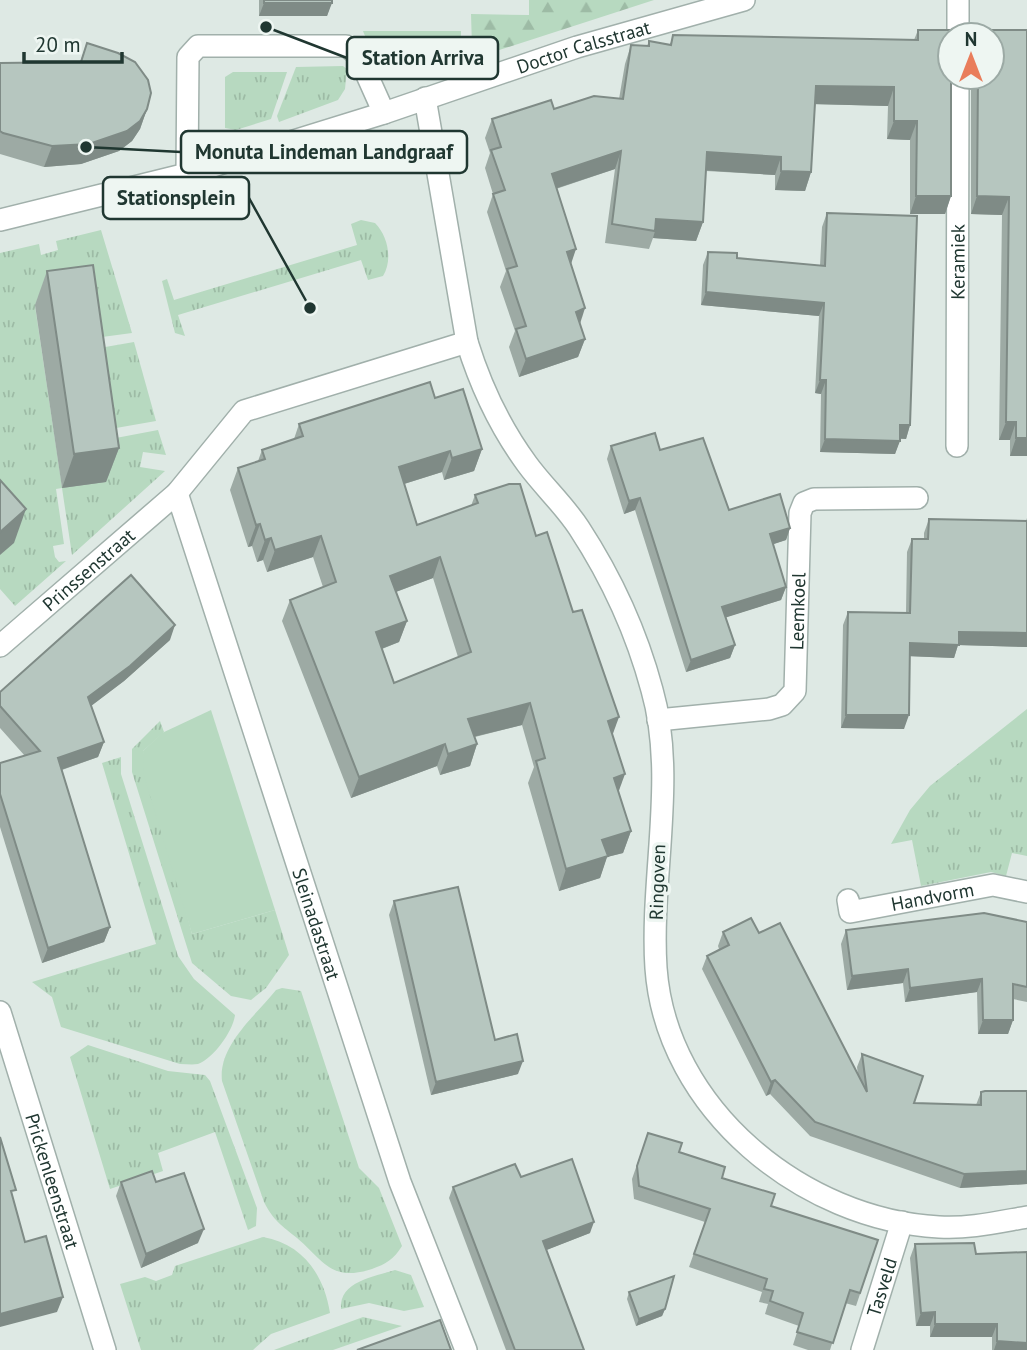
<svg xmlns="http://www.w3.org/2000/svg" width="1027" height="1350" viewBox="0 0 1027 1350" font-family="'PT Sans',sans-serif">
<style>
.grass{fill:url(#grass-tufts)}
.forest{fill:url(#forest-firs)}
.garden{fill:#b7d9c0}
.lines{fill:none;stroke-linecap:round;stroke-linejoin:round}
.minor-casing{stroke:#a1b0ab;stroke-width:24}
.minor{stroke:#fff;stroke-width:21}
.wall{fill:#9daaa4;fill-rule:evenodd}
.shaded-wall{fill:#7f8b86}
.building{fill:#b6c6bf;stroke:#7f8b86;stroke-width:2;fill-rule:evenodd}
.labels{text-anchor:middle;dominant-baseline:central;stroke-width:7;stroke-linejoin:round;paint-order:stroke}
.street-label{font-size:19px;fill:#203731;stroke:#eef6f2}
.leader{fill:none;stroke:#203731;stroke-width:2.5}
.callout-dot{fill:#203731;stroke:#eef6f2;stroke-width:2.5}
.callout{fill:#eef6f2;stroke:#203731;stroke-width:2.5}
.callout-label{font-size:21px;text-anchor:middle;font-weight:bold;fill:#203731}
</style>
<defs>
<pattern id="grass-tufts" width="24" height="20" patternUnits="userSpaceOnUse" patternTransform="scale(1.75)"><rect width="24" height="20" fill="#b7d9c0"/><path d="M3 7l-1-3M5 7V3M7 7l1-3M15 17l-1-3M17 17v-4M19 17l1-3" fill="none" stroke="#9dbba5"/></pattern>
<pattern id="forest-firs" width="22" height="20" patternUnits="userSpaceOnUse" patternTransform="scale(1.75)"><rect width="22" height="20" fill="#b7d9c0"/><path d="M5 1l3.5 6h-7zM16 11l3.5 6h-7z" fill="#9dbba5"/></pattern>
</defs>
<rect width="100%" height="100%" fill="#dee9e4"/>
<g class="grass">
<path d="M343,66l4,3 -2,20 -7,11 -59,22 -2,-6 19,-49z"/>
<path d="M233,72h54l-16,47 -35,11 -11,-2v-51z"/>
<path d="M361,220l14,3c13,13 18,37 8,53l-15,4 -7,-20 -183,55 7,21 -10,-3 -13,-52 5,-2 7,21 183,-55 -6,-21z"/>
<path d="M101,230l31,103 -45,6 -52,-33 27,181 38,-46 58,-11 8,25 -23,-3 -3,15 25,4 -93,84 -10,-67 -6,1 8,55 -11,2 2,11 4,5 7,-1 -51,45 -15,-17v-336l39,-9 2,11 17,-5 -2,-9z"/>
<path d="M134,342l22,79 -57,10 -11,-81z"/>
<path d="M1027,709v147l-15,-3 -6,23 -15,-4 -70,14 -9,-46 -21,4 19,-34 20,-24z"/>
<path d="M160,721l4,11 -21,19 49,183 83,-24 14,45 -23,33 -15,12 -20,-4 -39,-33 -60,-191v-23z"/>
<path d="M121,757v17l57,182 16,23 41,36c-2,16 -21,43 -37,49 -6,1 -12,0 -18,0l-119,-37 -9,-30 -20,-15 124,-38 -54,-181z"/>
<path d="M282,988l19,3 58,177 20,20 23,58c-8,13 -16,18 -30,23 -41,13 -47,-7 -75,-31 -15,-12 -24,-18 -33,-36l-42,-121c-4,-35 33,-65 54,-91z"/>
<path d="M88,1045l80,26 37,4 5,6 47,127 -1,18 -8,4 -33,-98 -57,21 5,18 -53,18 -40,-132z"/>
<path d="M263,1237c40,7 61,38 67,76l-59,21 -18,16h-112l-21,-66 25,-7 11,4 16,-6 3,-9z"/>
<path d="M395,1270l16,5 13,32 -20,4 -35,-8 -28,6c-2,-28 33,-32 54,-39z"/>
<path d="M363,1317l39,9 -69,24h-59z"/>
</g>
<g class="forest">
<path d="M529,0h125l-170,55 -12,-8 -1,-33 58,1z"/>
<path d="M363,31h98v25l-56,19c-16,-3 -37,-29 -42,-44z"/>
</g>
<path class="garden" d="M211,710l64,200 -83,24 -48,-158 -1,-25 19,-18z"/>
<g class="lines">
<defs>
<g id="minor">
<path d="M958,35v-35"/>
<path d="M187,174l1,-117 10,-11h148l12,9 26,58"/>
<path id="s1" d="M0,220l187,-46 197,-61 193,-66 167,-47"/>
<path d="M467,342c14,45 32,84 60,122 16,22 37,41 52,64 32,49 58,106 73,162 25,87 -2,188 4,278 10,141 147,252 283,259 29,2 59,-5 88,-10"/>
<path id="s2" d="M957,446l1,-369"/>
<path id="s3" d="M177,493l223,689 66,168"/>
<path id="s4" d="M0,646l177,-153 67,-82 223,-69 -42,-244"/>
<path id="s5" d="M658,720l111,-11 13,-4 13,-14 5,-178 4,-10 10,-4 103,-1"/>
<path id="s6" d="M848,900l2,12 143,-27 34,7"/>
<path id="s7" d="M0,1012l105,338"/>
<path id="s8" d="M862,1350l40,-128"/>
</g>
</defs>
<use href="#minor" class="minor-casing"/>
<use href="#minor" class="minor"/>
</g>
<g class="wall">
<path d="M259,0h73l-5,16h-68z"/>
<path d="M918,30h109v426h-17v-16h-11l3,-225 -31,-1v-137h21v-42h-42l1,161 -6,18h-35v-74l-23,-1 1,-33 -73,-2 -4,68 -6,19 -30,-1v-15l-69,-4 -3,51 -7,19 -43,-3 -4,11 -44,-6 10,-74 -59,20 15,75 9,60 5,15 -7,18 -59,20 -10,-30 6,-16 -15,-44 6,-16 -19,-59 6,-18 -8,-26 5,-15 -5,-15 7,-19 127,-20 6,-35 6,-19 16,1 2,-5 21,4 3,-10 241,5z"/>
<path d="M87,43l60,66 -7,20 -8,12 -13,10 -38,13 -37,3 -44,-13v-91l80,-1z"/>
<path d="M827,213l83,212 -4,14h-6l-5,15 -75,-2 1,-58 -6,-1 4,-77 -118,-11 2,-40 5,-13 29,6 83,8 2,-39z"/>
<path d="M47,271l72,177 -13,34 -44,6 -27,-183z"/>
<path d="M435,398l47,51 -8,22 -30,9 -2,-8 -38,12 13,41 54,-19 4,-11 61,41 76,199 6,57 13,39 -8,22 -16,4 -7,21 -41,13 -31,-108 6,-16 -12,-42 -47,12 2,7 -7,22 -30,9 -3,-9 -86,32 -69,-177 8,-21 33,-13 -10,-30 -46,15 -4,-12 -6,2 -5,-16 -4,1 -18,-57 8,-22 20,-7 4,-11 32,-11 5,-15zM433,578l25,79 -64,26 -12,-34 17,-7 8,-21 -11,-29z"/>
<path d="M611,446l49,4 69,60 61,18 -4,12 -13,4 13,43 -5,13 -55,17 9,28 -5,13 -44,14 -51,-162 -11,4 -17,-55z"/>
<path d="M1027,518v129l-69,-2 -4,13 -44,-2 -6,73 -63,-1 2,-103 5,-13 58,1 1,-61 5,-13h12v-6l5,-14 97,2z"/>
<path d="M170,640l-46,41 -33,25 13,36 -6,15 -36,13 48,157 -6,15 -62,21 -42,-136v-64l25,-7 -25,-28v-36z"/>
<path d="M394,901l101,139 23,34 -87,21 -42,-180z"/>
<path d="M1027,922v80l-14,-3v21l-5,14h-30l-1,-42 -72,10 -2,-19 -56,7 -6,-46 5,-14z"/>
<path d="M723,932l36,1 99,142 -1,-8 5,-13 52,49 62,2 5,-13 46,-1v93l-67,4 -150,-52 -40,-42 -4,2 -64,-127 5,-13 12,-7 -1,-3z"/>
<path d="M648,1133l74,45 49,28 107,34 -22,66 -11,-3 -15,47h-22l-15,-5 6,-19 -34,-12 3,-10 -9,-2 3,-10 -73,-25 16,-45 -71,-23 -2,-20z"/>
<path d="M521,1177l69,56 -44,17 38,100h-78l-57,-152 4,-11z"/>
<path d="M121,1182h35l42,61 -57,25 -25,-72z"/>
<path d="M915,1244l61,10 51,96h-35v-13h-62v-11h-14l-6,-68z"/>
<path d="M629,1292l36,17 -3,7 -26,10 -9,-27z"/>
</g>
<g class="shaded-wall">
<path d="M264,3h68l-5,13h-68z"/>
<path d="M816,86l78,1 -6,19 -78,-2z"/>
<path d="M147,109l-7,20 -8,12 -13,10 -38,13 -37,3 8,-21z"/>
<path d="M894,121h23l-7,19 -23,-1z"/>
<path d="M621,151l-6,18 -70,23 7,-18z"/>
<path d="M707,152l74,5 -6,18 -75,-5z"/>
<path d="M781,171l30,1 -6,19 -30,-1z"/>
<path d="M916,196h35l-6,18h-35z"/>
<path d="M977,196l32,1 -7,18 -31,-1z"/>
<path d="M656,219l47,3 -7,19 -43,-3 2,-7z"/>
<path d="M576,249l-6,18 -3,-15z"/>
<path d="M706,292l118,11 -5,13 -118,-11z"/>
<path d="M585,308l-6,19 -3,-15z"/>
<path d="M585,339l-7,18 -59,20 7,-18z"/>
<path d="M820,380h6l-5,14 -6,-1z"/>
<path d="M1006,422h10l-6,18h-11z"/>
<path d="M900,425h10l-4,14 -11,-1z"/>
<path d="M1016,438h11v18h-17z"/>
<path d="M825,439l75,2 -5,13 -75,-2z"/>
<path d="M119,448l-13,34 -44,6 12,-34z"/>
<path d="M482,449l-8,22 -30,9 8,-22z"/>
<path d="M450,451l-8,21 -51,16 8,-21z"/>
<path d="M640,498l-5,12 -11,4 5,-13z"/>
<path d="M26,509l-12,34 -14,12v-23z"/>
<path d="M260,524l-8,22 -4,1 8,-22z"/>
<path d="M790,528l-4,12 -21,7 5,-13z"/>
<path d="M321,536l-8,21 -46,15 8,-22z"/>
<path d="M271,538l-8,22 -6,2 8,-22z"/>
<path d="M440,557l-7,21 -51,19 8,-21z"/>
<path d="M786,587l-5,13 -63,20 4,-13z"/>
<path d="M407,621l-8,21 -31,12 8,-22z"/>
<path d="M175,625l-5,15 -46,41 -41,31 5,-15z"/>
<path d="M959,632l68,1v14l-69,-2 -4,13 -49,-2 5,-13z"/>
<path d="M735,645l-5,13 -44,14 5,-12z"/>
<path d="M530,703l-8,22 -62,15 8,-21z"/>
<path d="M846,715h63l-5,14 -63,-1z"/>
<path d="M619,717l-8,22 -3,-18z"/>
<path d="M104,742l-6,15 -46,16 6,-15z"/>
<path d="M445,744l-8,22 -86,32 8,-21z"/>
<path d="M477,744l-7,22 -30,9 8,-21z"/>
<path d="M625,774l-8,22 -3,-18z"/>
<path d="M631,831l-8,22 -16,4 -7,21 -41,13 7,-22 36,-29z"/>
<path d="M110,927l-6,15 -62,21 6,-15z"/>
<path d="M908,969l-5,14 -56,7 5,-14z"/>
<path d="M982,979l-5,13 -72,10 5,-14z"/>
<path d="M983,1020h30l-5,14h-30z"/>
<path d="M523,1061l-5,13 -87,21 5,-13z"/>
<path d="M775,1080l-5,14 -4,2 5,-14z"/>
<path d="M1027,1171v13l-67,4 4,-14z"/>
<path d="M594,1222l-4,11 -51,20 4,-12z"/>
<path d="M204,1229l-6,14 -57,25 5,-14z"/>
<path d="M63,1297l-6,15 -57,15v-13z"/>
<path d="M665,1309l-3,7 -26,10 3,-7z"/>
<path d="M935,1312l-5,14h-14l5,-13z"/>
<path d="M935,1324h62l-5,13h-62z"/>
<path d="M997,1341l30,2v7h-33z"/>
</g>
<g class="building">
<rect x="264" y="0" width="68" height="3"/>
<path d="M918,30h109v408h-11v-16h-10l3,-225 -32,-1 1,-119h14v-42h-42v42h1v119h-35l1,-75h-23v-34l-78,-1 -5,86 -30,-1v-14l-74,-5 -4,70 -47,-3 -1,12 -43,-7 9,-73 -69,23 24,75 -9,3 18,56 -9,4 9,27 -59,20 -10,-30 10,-3 -19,-57 10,-3 -24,-72 12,-4 -14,-40 10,-3 -9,-28 59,-19 3,9 40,-13 29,3 8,-54 18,1v-5l22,4 2,-10 245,5z"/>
<path d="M87,43l31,10 17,9 13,18 3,13 -4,16 -7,12 -13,10 -38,13 -37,2 -49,-13 -3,-2v-68l81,-1z"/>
<path d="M827,213l90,3 -7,209h-10v16l-75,-2 1,-59h-6l4,-77 -118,-11 2,-40 29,1v5l88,8z"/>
<path d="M93,265l26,183 -45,6 -27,-183z"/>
<path d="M430,382l5,16 28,-9 19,60 -30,9 -2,-7 -51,16 18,58 61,-22 -3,-8 34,-11h11l16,52 11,-4 26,80 9,-2 37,107 -11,4 17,53 -11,4 17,53 -29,9 6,16 -42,13 -30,-108 9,-3 -15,-55 -62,16 9,25 -29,10 -3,-10 -86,33 -69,-177 46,-18 -15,-46 -46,14 -4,-12 -6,2 -5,-16 -4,1 -18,-57 27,-9 -3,-9 41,-14 -4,-12zM440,557l31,95 -77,31 -18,-51 31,-11 -17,-45z"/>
<path d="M655,433l5,17 43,-12 26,72 51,-16 10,34 -20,6 16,53 -64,20 13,38 -44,15 -51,-162 -11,3 -18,-55z"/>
<path d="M0,480l26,29 -26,23z"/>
<path d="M929,519l98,2v112l-68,-1v13l-49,-2 -1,72h-63l2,-103 62,1 2,-74h16z"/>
<path d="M131,575l44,50 -45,41 -42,31 16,45 -46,16 52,169 -62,21 -48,-154v-31l40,-12 -40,-45v-14z"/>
<path d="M458,887l37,153 22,-6 6,27 -87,21 -42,-181z"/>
<path d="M984,913l43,9v65l-14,-3v36h-30l-1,-41 -72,9 -2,-19 -56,7 -6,-46z"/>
<path d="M751,918l8,15 21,-10 87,169 -5,-38 61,22 -9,27 67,2v-13l4,-1h42v80l-63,3 -149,-52 -40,-42 -4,2 -64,-126 22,-11 -6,-13z"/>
<path d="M648,1133l34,10 -3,9 46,15 -3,11 53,16 -4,12 107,34 -18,53 -10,-3 -17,53 -36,-11 6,-19 -33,-12 3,-10 -9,-2 3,-10 -73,-25 16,-45 -71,-23 -2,-20z"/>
<path d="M0,1137l16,53 -5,1 14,51 21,-6 17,61 -63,17z"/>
<path d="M572,1159l22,63 -51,19 41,109h-69l-62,-163 62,-23 6,13z"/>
<path d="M152,1171l4,11 28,-9 20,56 -58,25 -25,-72z"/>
<path d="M974,1243l2,11 51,-2v91l-30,-2v-17h-62v-12l-14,1 -6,-69z"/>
<path d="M674,1276l-9,33 -26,10 -10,-27z"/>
<path d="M440,1320l11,30h-94z"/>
</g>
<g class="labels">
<g class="street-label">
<text stroke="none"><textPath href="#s1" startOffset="609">Doctor Calsstraat</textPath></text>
<text stroke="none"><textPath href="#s2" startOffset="184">Keramiek</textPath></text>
<text stroke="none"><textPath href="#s4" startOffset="117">Prinssenstraat</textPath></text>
<text stroke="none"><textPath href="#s5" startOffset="224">Leemkoel</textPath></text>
<text transform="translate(657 882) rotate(-88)">Ringoven</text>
<text stroke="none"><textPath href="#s6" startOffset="96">Handvorm</textPath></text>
<text stroke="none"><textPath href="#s3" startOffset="453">Sleinadastraat</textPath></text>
<text stroke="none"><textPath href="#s7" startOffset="177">Prickenleenstraat</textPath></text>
<text stroke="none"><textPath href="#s8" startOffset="66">Tasveld</textPath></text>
</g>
</g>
<path class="leader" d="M266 27L347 58M86 147L181 152M310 308L249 198"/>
<g class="callout-dot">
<circle cx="266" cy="27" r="7"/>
<circle cx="86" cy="147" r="7"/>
<circle cx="310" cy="308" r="7"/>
</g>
<g class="callout">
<rect x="347" y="37" width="151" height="42" rx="7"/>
<rect x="181" y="131" width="286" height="42" rx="7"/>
<rect x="103" y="177" width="146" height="42" rx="7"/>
</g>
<g class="callout-label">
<text x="423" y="65">Station Arriva</text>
<text x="324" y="159">Monuta Lindeman Landgraaf</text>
<text x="176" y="205">Stationsplein</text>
</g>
<g transform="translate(971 56)"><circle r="33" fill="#eef6f2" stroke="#9caaa5" stroke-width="2"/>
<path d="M0-5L12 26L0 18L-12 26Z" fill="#e97d5b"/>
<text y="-10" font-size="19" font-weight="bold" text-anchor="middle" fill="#203731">N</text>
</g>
<path d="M24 52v10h98v-10" fill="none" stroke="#203731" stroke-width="3.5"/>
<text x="35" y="52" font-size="21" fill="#203731" stroke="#eef6f2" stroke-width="5" paint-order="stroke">20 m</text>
</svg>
